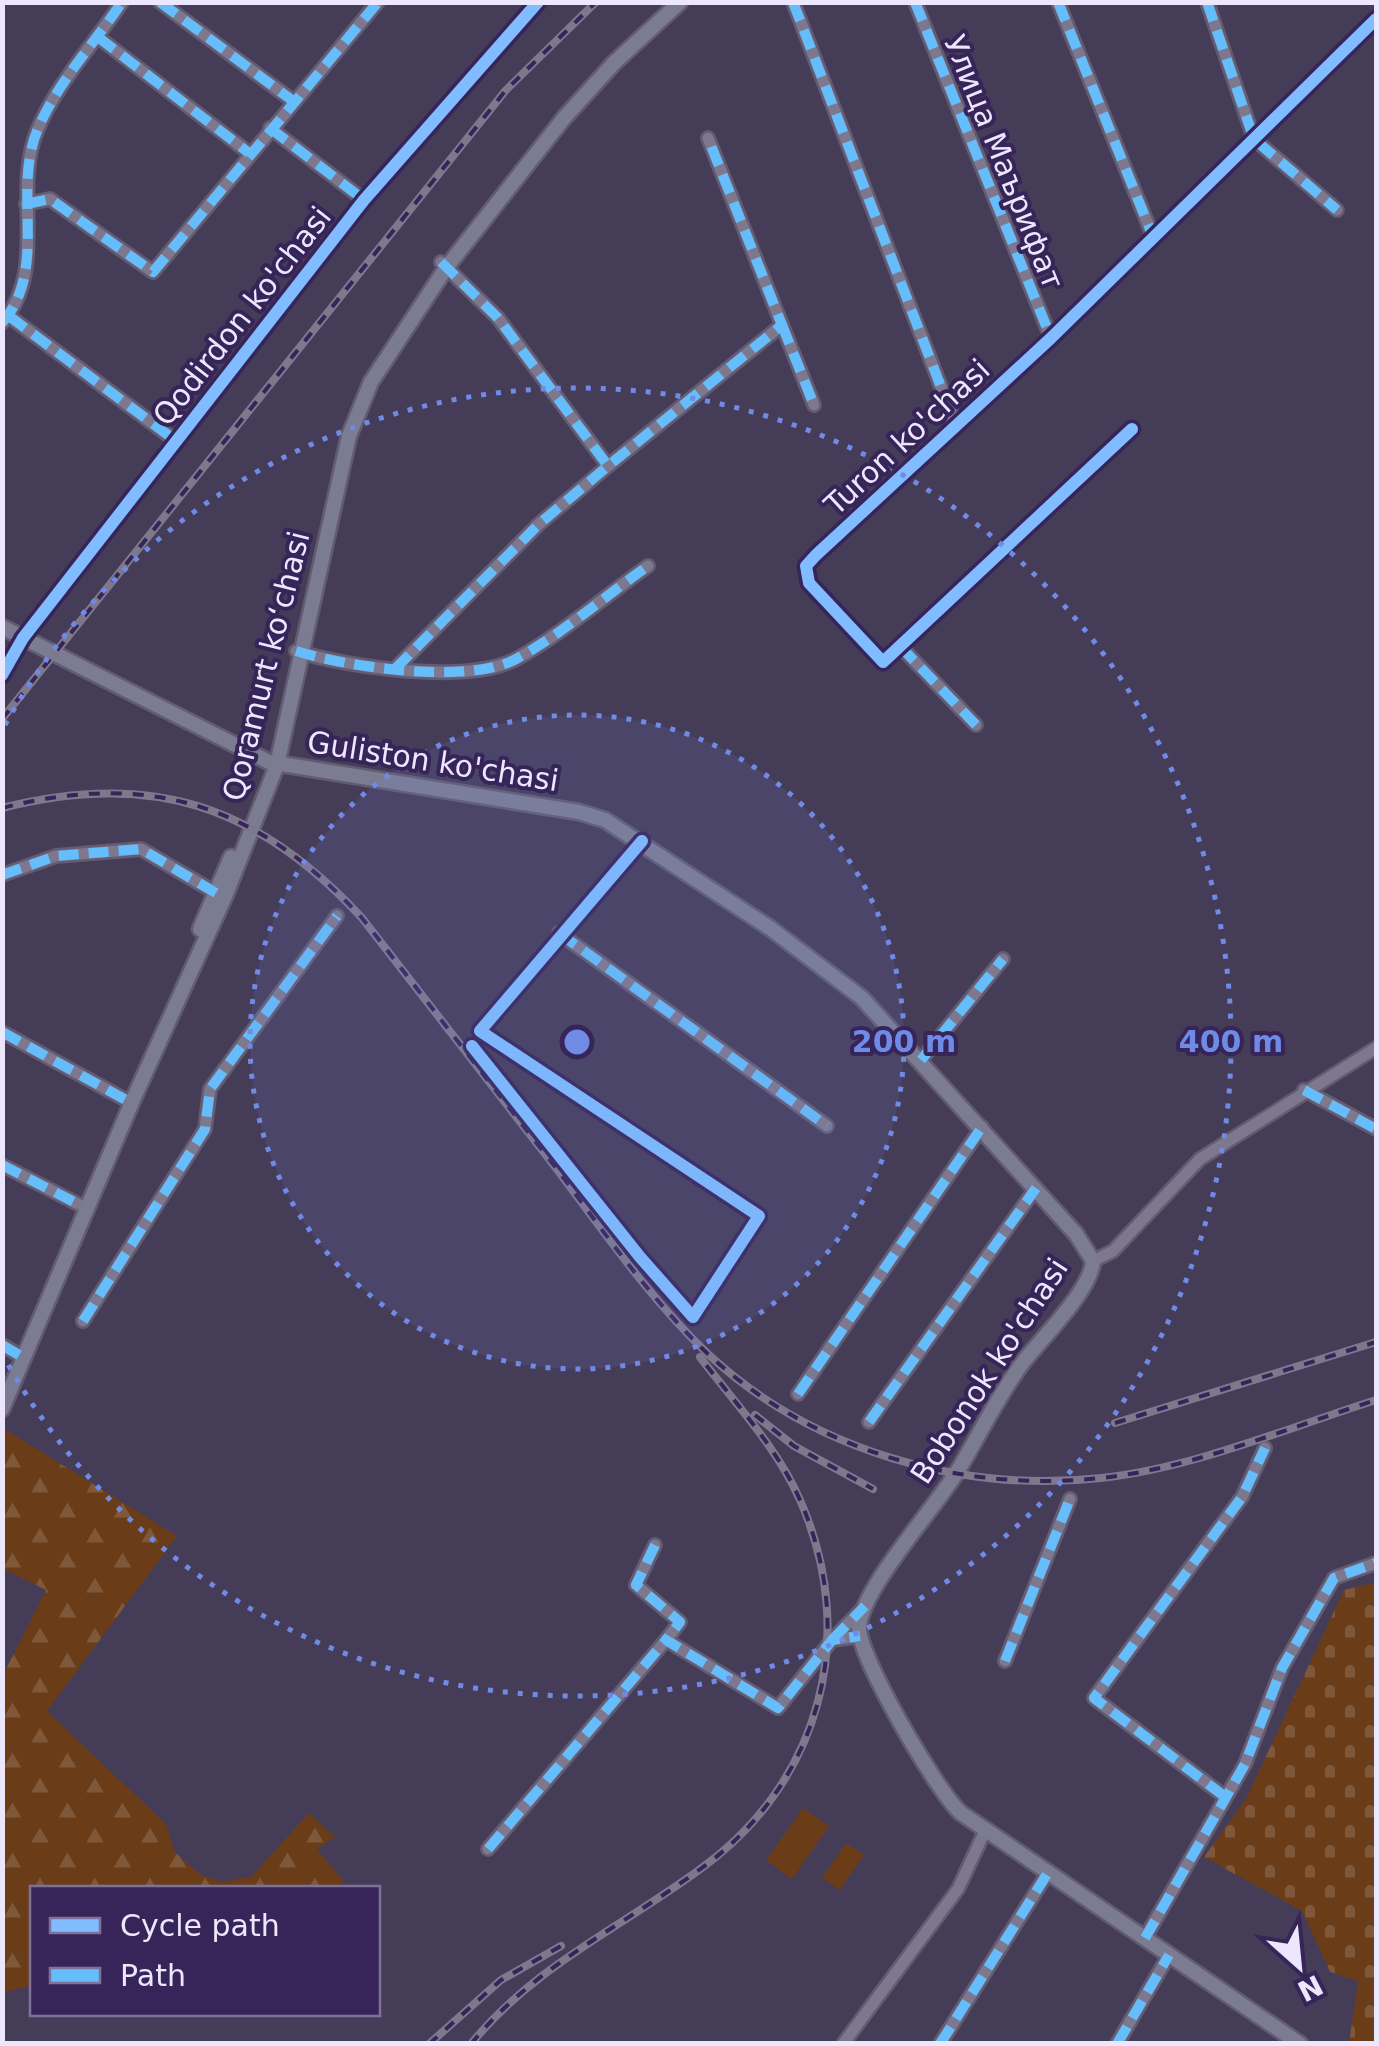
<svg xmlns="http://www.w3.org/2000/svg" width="1379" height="2046" viewBox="0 0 1379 2046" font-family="'DejaVu Sans',sans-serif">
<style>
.grass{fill:#6a3c18}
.forest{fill:url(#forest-firs)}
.cemetery{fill:url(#cemetery-stones)}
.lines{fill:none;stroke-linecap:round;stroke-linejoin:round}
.minor-casing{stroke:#625b72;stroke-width:16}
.major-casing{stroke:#625b72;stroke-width:19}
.minor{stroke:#7e788e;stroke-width:11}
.major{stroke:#7b7b92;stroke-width:14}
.rail-casing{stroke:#7e788d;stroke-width:8}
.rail{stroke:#372459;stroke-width:4;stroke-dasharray:11;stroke-linecap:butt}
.quiet{stroke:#66bdfb;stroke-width:10;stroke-dasharray:20 10;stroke-linecap:butt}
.cycleway-casing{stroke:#372459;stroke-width:19}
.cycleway{stroke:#80bcff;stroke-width:12}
.ring{fill:none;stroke:#708be6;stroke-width:5;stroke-dasharray:5 10}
.labels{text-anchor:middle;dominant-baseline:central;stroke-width:8;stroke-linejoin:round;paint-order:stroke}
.street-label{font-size:30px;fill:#ece7fc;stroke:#372459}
.centre{fill:#708be6;stroke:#372459;stroke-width:5}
.ring-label{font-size:30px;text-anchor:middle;font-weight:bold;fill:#708be6;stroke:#372459;stroke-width:8;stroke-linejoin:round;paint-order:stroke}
</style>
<defs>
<pattern id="forest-firs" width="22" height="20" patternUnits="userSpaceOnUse" patternTransform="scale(2.5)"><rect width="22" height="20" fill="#6a3c18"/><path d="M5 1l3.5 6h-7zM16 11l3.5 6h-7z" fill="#7f583a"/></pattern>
<pattern id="cemetery-stones" width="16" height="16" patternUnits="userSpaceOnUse" patternTransform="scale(2.5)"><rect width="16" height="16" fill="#6a3c18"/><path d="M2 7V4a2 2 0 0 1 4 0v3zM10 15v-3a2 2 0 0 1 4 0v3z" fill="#7f583a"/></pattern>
</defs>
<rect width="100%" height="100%" fill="#453c58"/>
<g class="grass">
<path d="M803,1808l26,18 -37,53 -26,-19z"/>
<path d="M846,1843l18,12 -24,35 -18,-12z"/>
</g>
<path class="forest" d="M3,1428l174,108 -130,175 119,113 9,28 24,22 23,8 30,-6 57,-63 26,24 -18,12 27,33 -11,6h-301v97l-29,8v-318l43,-85 -43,-21z"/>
<path class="cemetery" d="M1376,1582v461h-27l9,-62 -28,-9 -28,-61 -98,-54 42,-58 98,-209z"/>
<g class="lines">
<defs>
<g id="minor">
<path d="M160,2l133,99"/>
<path d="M793,2l163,424"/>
<path d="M915,2l136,336"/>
<path d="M1058,2l96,237"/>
<path d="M1207,2l47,137 83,71"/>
<path d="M98,37l151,116"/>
<path d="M270,128l94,72"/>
<path d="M26,204l24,-5 103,73 225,-270"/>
<path d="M441,262l57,56 110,148 174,-141 -74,-187"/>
<path d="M9,316l167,125"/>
<path d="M2,323c47,-54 10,-130 35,-192 19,-47 57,-87 85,-129"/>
<path d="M782,325l32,80"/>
<path d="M1132,429l-249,233 -74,-79 -3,-17 10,-11 235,-217 325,-319"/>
<path d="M900,646l76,79"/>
<path d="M296,651c51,16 172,34 220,8 46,-25 89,-63 132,-93"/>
<path d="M395,669l144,-145 69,-58"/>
<path d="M2,675l21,-37 341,-438 174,-198"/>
<path d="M2,875l54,-19 85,-7 75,44"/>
<path d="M559,933l268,193"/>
<path d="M2,1032l124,68"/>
<path d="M472,1046l168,211 53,60 66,-101 -279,-185 162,-190"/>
<path d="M921,1060l82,-101"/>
<path d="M1304,1090l72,39"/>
<path d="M2,1165l76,39"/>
<path d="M1093,1261l20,-10 87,-92 176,-111"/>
<path d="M83,1321l122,-192 5,-40 127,-173"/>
<path d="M2,1345l22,13"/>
<path d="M798,1394l184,-267"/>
<path d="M869,1422l167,-234"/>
<path d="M655,1545l-19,40 44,37 -14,18"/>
<path d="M833,1639l32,-33"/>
<path d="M1005,1661l65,-162"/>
<path d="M1224,1796l-130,-98 148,-201 23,-49"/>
<path d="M488,1849l178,-209 112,68 54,-68 28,-4"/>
<path d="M1145,1938l100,-174 37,-96 52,-90 42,-15"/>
<path d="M843,2044l115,-155 27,-58"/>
<path d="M940,2044l109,-173"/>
<path d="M1117,2044l52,-89"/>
</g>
<g id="major">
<path d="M2,627l267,135 310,50 26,8 165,108 92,70 214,236 17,27c-2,29 -50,76 -69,100 -26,34 -45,75 -67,111 -23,37 -95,116 -98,155 -1,29 78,165 102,186l339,231"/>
<path d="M200,929l31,-72"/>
<path d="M2,1409l130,-307 94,-208 51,-129 72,-329 22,-54 75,-114 118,-150 50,-55 66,-61"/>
</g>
</defs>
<use href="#minor" class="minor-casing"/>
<use href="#major" class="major-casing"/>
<use href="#minor" class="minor"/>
<use href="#major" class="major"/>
<defs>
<g id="rail">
<path d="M2,719l504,-629 90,-88"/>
<path d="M2,808c149,-38 256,-3 360,110 65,83 129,167 194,250 48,64 95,132 153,187 104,96 253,138 392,123 93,-10 186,-50 275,-78"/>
<path d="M755,1415l39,31 79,43"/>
<path d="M1115,1423l261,-81"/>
<path d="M429,2044l72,-64 60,-34"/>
<path d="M471,2044c63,-78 149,-116 228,-174 121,-86 161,-234 101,-370 -23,-53 -66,-98 -100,-143"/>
</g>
</defs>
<use href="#rail" class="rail-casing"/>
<use href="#rail" class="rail"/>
<g class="quiet">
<path d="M160,2l133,99"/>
<path d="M793,2l163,424"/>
<path d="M915,2l136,336"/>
<path d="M1058,2l96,237"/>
<path d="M1207,2l47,137 83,71"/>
<path d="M98,37l151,116"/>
<path d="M270,128l94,72"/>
<path d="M26,204l24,-5 103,73 225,-270"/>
<path d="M441,262l57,56 110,148 174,-141 -74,-187"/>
<path d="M9,316l167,125"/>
<path d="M2,323c47,-54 10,-130 35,-192 19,-47 57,-87 85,-129"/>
<path d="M782,325l32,80"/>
<path d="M900,646l76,79"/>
<path d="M296,651c51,16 172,34 220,8 46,-25 89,-63 132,-93"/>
<path d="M395,669l144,-145 69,-58"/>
<path d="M2,875l54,-19 85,-7 75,44"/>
<path d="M559,933l268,193"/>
<path d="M2,1032l124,68"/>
<path d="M921,1060l82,-101"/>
<path d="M1304,1090l72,39"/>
<path d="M2,1165l76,39"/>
<path d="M83,1321l122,-192 5,-40 127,-173"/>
<path d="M2,1345l22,13"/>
<path d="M798,1394l184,-267"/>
<path d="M869,1422l167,-234"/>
<path d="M655,1545l-19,40 44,37 -14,18"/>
<path d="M832,1640l33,-34"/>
<path d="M1005,1661l65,-162"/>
<path d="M1224,1796l-130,-98 148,-201 23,-49"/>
<path d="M488,1849l178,-209 112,68 54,-68 28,-4"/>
<path d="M1145,1938l100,-174 37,-96 52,-90 42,-15"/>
<path d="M940,2044l109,-173"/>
<path d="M1117,2044l52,-89"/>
</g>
<defs>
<g id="cycleway">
<path d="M1132,429l-249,233 -74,-79 -3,-17 10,-11 235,-217 325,-319"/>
<path d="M2,675l21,-37 341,-438 174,-198"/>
<path d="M472,1046l168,211 53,60 66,-101 -279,-185 162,-190"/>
</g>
</defs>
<use href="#cycleway" class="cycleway-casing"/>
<use href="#cycleway" class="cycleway"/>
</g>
<circle cx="577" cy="1042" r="327" fill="#708be6" fill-opacity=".12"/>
<g class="ring">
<circle cx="577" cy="1042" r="327"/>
<path d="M5 725A654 654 0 1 1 5 1359"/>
</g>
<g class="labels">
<g class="street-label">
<text transform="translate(1004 162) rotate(68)">Улица Маърифат</text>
<text transform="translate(242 316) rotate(-52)">Qodirdon ko'chasi</text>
<text transform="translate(907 437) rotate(-43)">Turon ko'chasi</text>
<text transform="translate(266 666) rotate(-76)">Qoramurt koʻchasi</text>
<text transform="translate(433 761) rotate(9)">Guliston ko'chasi</text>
<text transform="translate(989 1371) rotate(-57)">Bobonok ko'chasi</text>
</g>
</g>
<circle cx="577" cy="1042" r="15" class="centre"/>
<g class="ring-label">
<text x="904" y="1052">200 m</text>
<text x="1231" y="1052">400 m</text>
</g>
<rect width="1379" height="2046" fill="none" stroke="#ece7fc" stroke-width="10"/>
<rect x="30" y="1886" width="350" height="130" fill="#372459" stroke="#7f729a" stroke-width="2.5"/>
<rect x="50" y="1918" width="50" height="15" fill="#80bcff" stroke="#7f729a" stroke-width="2.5"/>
<text x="120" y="1936" font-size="30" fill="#ece7fc">Cycle path</text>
<rect x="50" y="1968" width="50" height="15" fill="#66bdfb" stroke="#7f729a" stroke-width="2.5"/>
<text x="120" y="1986" font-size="30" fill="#ece7fc">Path</text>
<g transform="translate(1299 1966) rotate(153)" stroke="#372459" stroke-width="8" paint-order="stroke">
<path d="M0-8L18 38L0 25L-18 38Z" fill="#ece7fc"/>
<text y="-15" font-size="28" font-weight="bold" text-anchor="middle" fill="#ece7fc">N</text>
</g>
</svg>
